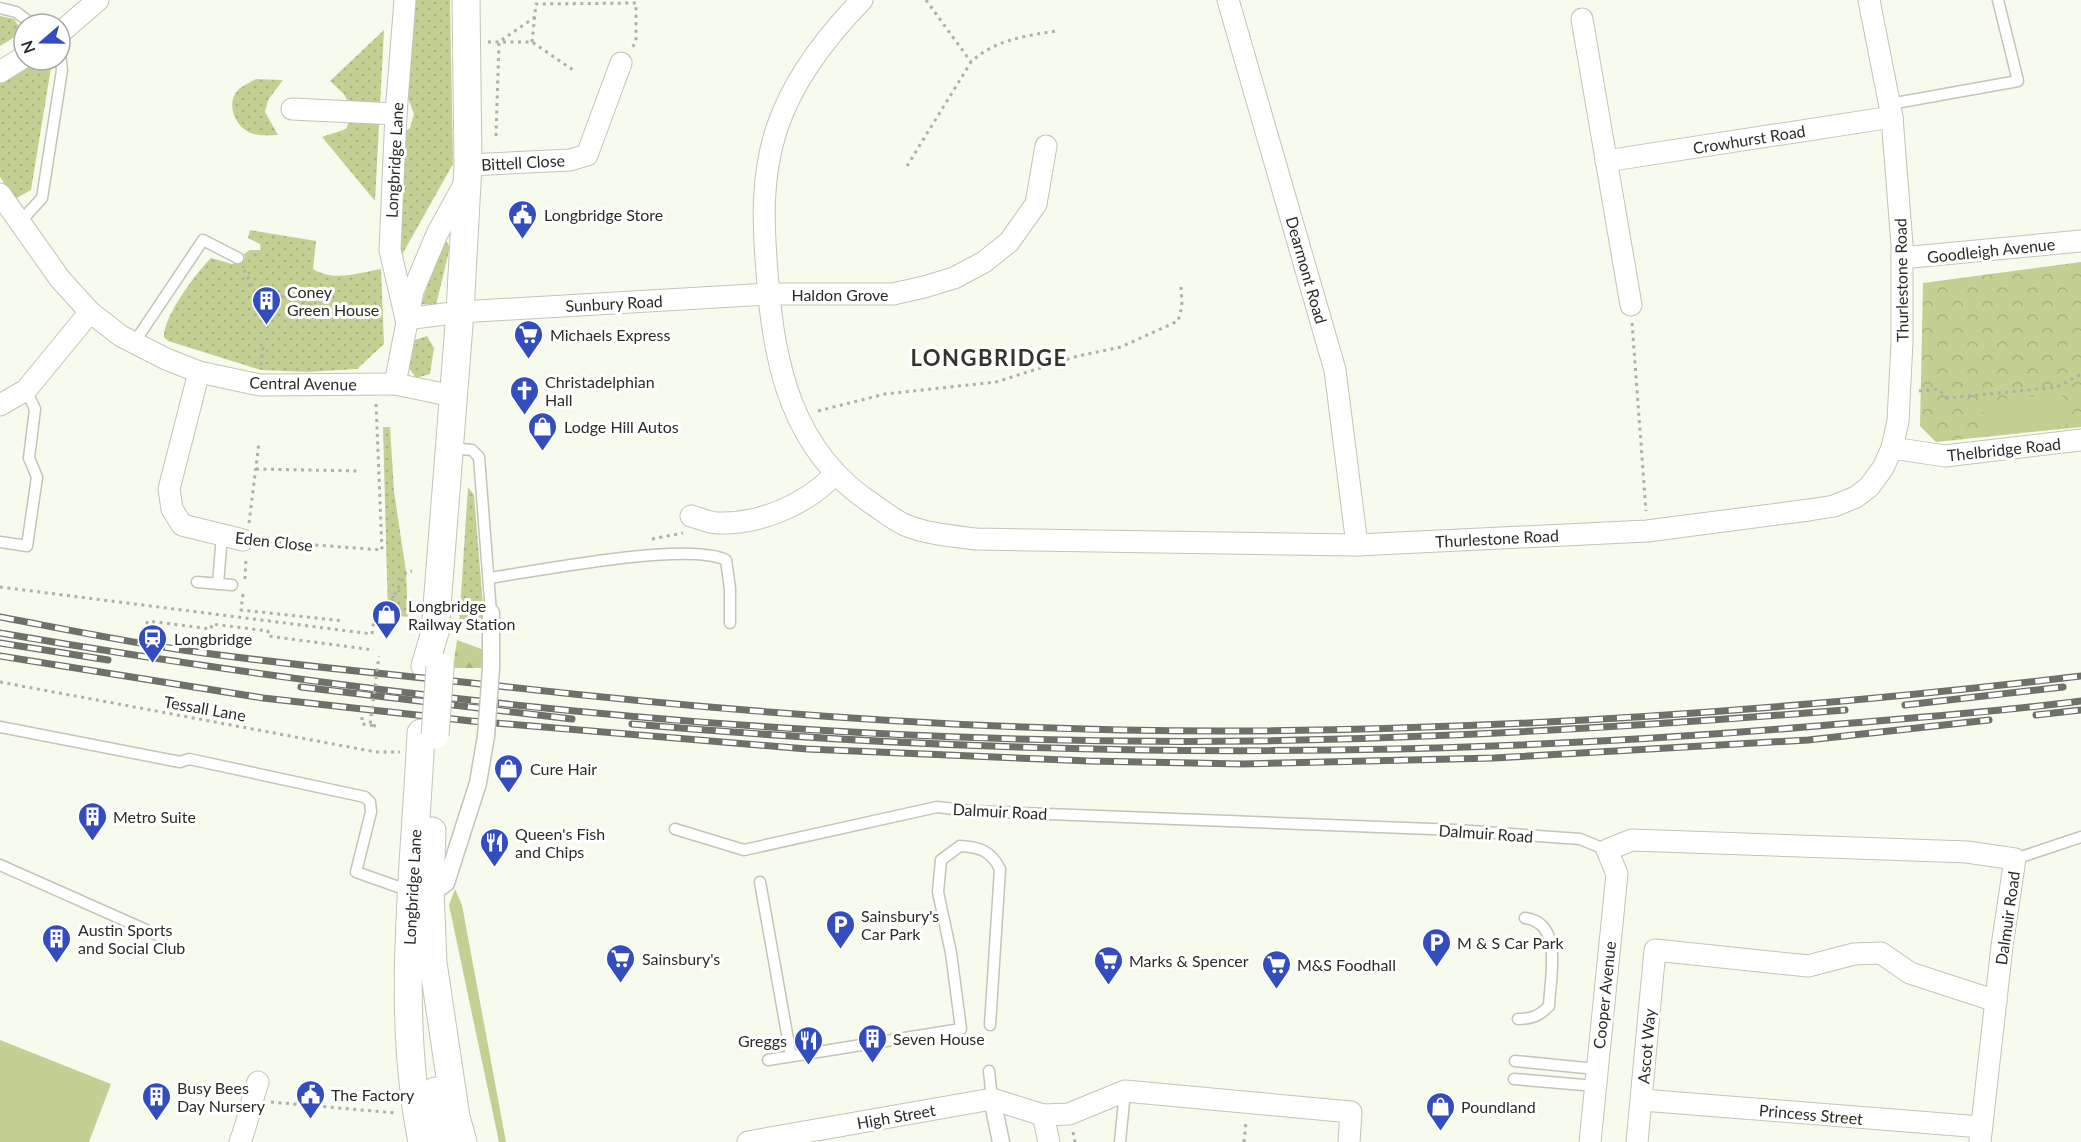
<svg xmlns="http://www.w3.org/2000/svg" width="2081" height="1142" viewBox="0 0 2081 1142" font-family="Lato,sans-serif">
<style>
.grass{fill:url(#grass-dots)}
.forest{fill:url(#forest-firs)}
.park{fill:url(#park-crowns)}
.garden{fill:#c3d093}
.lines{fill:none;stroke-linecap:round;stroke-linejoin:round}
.service-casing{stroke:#c2c5b7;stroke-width:13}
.pedestrian-casing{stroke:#c2c5b7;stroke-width:19}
.minor-casing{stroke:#c2c5b7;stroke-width:23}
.tertiary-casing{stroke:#c2c5b7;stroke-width:29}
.path{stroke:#aeb1a6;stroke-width:3;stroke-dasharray:3 4.5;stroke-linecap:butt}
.service{stroke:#fff;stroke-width:10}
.pedestrian{stroke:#fff;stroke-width:16}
.minor{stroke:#fff;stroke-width:21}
.tertiary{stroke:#fff;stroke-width:27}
.rail-casing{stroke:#6e7168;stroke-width:7}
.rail{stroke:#fff;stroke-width:4.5;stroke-dasharray:14;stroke-linecap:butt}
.pedestrian-bridge-casing{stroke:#c2c5b7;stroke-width:19;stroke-linecap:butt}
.tertiary-bridge-casing{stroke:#c2c5b7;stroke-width:29;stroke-linecap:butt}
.path-bridge{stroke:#aeb1a6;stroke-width:3;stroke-dasharray:3 4.5;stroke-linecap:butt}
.pedestrian-bridge{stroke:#fff;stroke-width:16}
.tertiary-bridge{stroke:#fff;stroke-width:27}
.labels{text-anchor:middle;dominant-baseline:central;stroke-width:6;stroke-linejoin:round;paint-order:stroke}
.street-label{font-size:16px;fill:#2b2d27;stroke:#fff}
.poi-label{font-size:16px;fill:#2b2d27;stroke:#fff;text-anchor:start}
.district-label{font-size:22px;font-weight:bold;letter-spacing:1.5px;fill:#33352a;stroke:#fff}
</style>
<defs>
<pattern id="grass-dots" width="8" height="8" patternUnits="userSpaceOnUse" patternTransform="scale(1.5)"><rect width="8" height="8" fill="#c3d093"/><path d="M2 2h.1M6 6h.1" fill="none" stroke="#a8b37f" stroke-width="1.8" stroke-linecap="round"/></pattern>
<pattern id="forest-firs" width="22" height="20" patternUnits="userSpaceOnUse" patternTransform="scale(1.5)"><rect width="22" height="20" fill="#c3d093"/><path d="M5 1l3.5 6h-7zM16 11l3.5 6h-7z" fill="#a8b37f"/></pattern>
<pattern id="park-crowns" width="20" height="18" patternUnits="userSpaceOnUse" patternTransform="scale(1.5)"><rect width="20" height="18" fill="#c3d093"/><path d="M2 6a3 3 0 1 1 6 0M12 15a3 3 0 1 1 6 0" fill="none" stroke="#a8b37f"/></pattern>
</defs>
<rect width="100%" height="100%" fill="#f7fbed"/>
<g class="grass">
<path d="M413,0h37l3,164 -54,96 3,-126 8,-6 4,-14 -8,-21z"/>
<path d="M0,16l14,3 9,13 -23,14z"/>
<path d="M384,30l-9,171 -53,-64 24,-8 7,-17 -9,-18 -14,-13z"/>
<path d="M37,60h9l5,8 -20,122 -16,9 -15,-22v-95z"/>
<path d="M256,79l27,1 -15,20 -3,12 13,23c-7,0 -16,1 -24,-1 -18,-4 -30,-31 -15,-45 5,-4 12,-7 17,-10z"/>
<path d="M250,230l66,11 -3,28c21,13 45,4 68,0l3,75 -27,25 -50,3 -46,-2 -93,-29 -4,-4c-1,-20 32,-64 47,-79l21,6 13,-6 -1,-4 6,-4h11l-1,-6 -12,-6z"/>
<path d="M444,238l6,9 -14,58 -15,-1z"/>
<path d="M427,336l7,12 -4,26 -14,4 -7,-10 3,-27z"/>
<path d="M383,427h7l4,64 12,81 2,45 -20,-2z"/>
<path d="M468,487l6,8 10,122 -25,8z"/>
</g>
<path class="forest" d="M457,640l27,10 -3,18h-28z"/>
<path class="park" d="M2081,262v165l-145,15 -16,-16 3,-143z"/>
<g class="garden">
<path d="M2062,393l4,32 -80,10 -4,-33z"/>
<path d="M455,889l7,16 44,237h-7l-50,-237z"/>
<path d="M0,1040l111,44 -22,58h-89z"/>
</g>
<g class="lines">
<defs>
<g id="service">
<path d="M0,8l16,4 16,12"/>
<path d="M1890,104l128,-23 -20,-81"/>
<path d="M20,222l22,-24 20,-128 -2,-16"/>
<path d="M134,343l69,-103 35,18"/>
<path d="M449,448l23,2 7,7 12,156"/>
<path d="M0,542l27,4 10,-69 -8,-19 6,-49 -9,-19"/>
<path d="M489,578c49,-7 197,-37 237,-18l4,29v34"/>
<path d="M197,582l35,3"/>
<path d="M218,584l4,-49"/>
<path d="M0,727l180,35 9,-3 176,38 5,5 1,10 -15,60 54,19"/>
<path d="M675,829l69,21 193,-43 35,4 485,19 123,9 27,11"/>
<path d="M2015,859l66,-22"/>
<path d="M0,865l162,72"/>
<path d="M760,882l31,174"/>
<path d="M1518,1019c14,0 21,-3 31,-13 1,-29 15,-83 -24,-88"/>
<path d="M768,1060l193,-31 -10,-76 -13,-61 3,-32 19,-14c20,1 31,5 40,23l-10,156"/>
<path d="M1515,1061l81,8"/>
<path d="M989,1071l3,28"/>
<path d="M1514,1079l81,7"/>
<path d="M1120,1142l5,-51"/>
</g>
<g id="pedestrian">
<path d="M491,668v-55"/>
<path d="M430,888h9l7,-5 32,-100 8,-47"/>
<path d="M992,1099l9,43"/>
</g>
<g id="minor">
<path d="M405,0l-9,114 -6,136 16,69"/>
<path d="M862,0c-35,36 -69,80 -85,128 -16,48 -14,94 -10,144 6,92 25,180 107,233 10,7 20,15 31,20 22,9 47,11 71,14l381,6 290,-14 162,-21 25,-4 22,-9 13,-10 14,-19 9,-20 6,-27 4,-79v-97l-10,-128 -23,-117"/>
<path d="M1228,0l107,370 22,175"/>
<path d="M1582,19l49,286"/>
<path d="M60,33l38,-33"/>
<path d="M0,72l24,-15"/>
<path d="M292,109l104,5"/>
<path d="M1606,161l286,-44"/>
<path d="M468,165l102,-5 17,-5 34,-92"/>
<path d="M0,194l60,85 30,33 31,24 45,23 33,13 61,13 135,-1"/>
<path d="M1902,258l179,-17"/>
<path d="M406,319l54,-7 308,-18h125l31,-7 30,-9 30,-16 25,-20 27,-38 10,-58"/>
<path d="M199,372l-30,117 3,20 10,16 61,15"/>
<path d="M453,396l-58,-12 18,-93 24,-57 29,-53"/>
<path d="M0,405l26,-15 64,-78"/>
<path d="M1892,448l53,8 136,-16"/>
<path d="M691,516c8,2 18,7 27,7 42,1 88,-18 117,-49"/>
<path d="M1642,1100l339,27"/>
<path d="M1043,1115l6,27"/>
<path d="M240,1142c8,-20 11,-40 18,-60"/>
<path d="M748,1142l244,-43 51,16 26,-1 56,-23 226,21 -2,30"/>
<path d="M1590,1142l27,-268 -10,-24 25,-10 335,12 48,7 -13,87 -22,196"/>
<path d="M1637,1142l18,-192 153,16 46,-12 27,-1 29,20 86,28"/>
</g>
<g id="tertiary">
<path d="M425,666l10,-34 25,-320 8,-147 -2,-165"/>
<path d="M421,733c-6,136 -26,274 1,409"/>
<path d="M432,831l-2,57 3,75 23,154 7,25"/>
<path d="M435,1091l7,51"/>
</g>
</defs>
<use href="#service" class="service-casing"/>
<use href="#pedestrian" class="pedestrian-casing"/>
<use href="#minor" class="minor-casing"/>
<use href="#tertiary" class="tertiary-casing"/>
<g class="path">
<path d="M926,0l45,62"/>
<path d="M488,42h44l44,30"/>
<path d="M532,42l4,-38 100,-1v39l-5,7"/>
<path d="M496,136l3,-94 36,-25"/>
<path d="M907,166l64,-104c23,-22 54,-26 85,-31"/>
<path d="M244,270l13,26 40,1 15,9"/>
<path d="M268,297v7"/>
<path d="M1632,323l14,188"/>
<path d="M261,365l2,-18"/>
<path d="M1919,391l19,-2 10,9 109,-11 24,-13"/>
<path d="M818,411l67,-17 111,-12 82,-26 43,-9 57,-26 4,-15 -1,-19"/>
<path d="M256,469l103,2"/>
<path d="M249,523l10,-81"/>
<path d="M652,539l31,-6"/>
<path d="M263,541l119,9 -6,-147"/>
<path d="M245,579l1,-21"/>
<path d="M0,587l372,47 3,-22h11l20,-40 6,-1"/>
<path d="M243,594l-2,16 103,11"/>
<path d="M142,630l6,-9 63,8 1,-5 56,7v5l106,14"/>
<path d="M0,682l376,70h24"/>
<path d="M362,717v7l14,2"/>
<path d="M271,1102l125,11"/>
<path d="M1073,1132l2,10"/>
<path d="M1244,1142l2,-20"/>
</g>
<use href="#service" class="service"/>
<use href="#pedestrian" class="pedestrian"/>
<use href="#minor" class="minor"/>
<use href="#tertiary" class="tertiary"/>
<defs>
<g id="rail">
<path d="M0,617c59,11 117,23 176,32 107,16 216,25 323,37 240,27 482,45 723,45 287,-1 574,-21 859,-55"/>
<path d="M0,633c412,71 832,113 1251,108 199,-3 396,-15 594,-31"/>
<path d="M0,643l108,17"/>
<path d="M0,656l263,42 208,23 336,28 282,12 154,3 251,-6 314,-18 181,-20"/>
<path d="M301,687l271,32"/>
<path d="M1905,705l158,-18"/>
<path d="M2036,715l45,-5"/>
<path d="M632,724c391,34 782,36 1173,3 92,-8 184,-14 276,-26"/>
</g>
</defs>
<use href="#rail" class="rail-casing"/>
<use href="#rail" class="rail"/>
<defs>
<path id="pedestrian-bridge" d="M486,736l5,-68"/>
<path id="tertiary-bridge" d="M435,735l5,-68"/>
</defs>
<use href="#pedestrian-bridge" class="pedestrian-bridge-casing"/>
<use href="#tertiary-bridge" class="tertiary-bridge-casing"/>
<path class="path-bridge" d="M376,726l-6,-1 9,-69"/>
<use href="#pedestrian-bridge" class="pedestrian-bridge"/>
<use href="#tertiary-bridge" class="tertiary-bridge"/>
</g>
<defs>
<symbol id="civic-pin" viewBox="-11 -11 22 30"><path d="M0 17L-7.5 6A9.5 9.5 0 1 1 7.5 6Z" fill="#334dbe" stroke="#fff"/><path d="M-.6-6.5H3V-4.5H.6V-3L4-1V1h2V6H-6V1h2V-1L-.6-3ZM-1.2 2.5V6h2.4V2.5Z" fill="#fff"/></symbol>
<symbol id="building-pin" viewBox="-11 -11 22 30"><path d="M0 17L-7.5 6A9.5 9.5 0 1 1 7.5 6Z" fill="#334dbe" stroke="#fff"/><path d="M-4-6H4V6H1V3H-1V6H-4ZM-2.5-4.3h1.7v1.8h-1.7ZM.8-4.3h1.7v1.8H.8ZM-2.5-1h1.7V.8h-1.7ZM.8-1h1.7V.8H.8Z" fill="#fff"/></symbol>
<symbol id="supermarket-pin" viewBox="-11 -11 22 30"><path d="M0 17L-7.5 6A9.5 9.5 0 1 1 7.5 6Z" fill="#334dbe" stroke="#fff"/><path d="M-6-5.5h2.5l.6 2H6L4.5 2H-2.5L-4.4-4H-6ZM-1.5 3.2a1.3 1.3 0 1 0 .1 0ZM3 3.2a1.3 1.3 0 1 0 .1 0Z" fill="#fff"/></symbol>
<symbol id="church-pin" viewBox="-11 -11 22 30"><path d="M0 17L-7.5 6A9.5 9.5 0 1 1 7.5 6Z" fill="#334dbe" stroke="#fff"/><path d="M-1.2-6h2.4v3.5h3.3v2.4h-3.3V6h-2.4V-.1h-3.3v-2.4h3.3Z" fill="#fff"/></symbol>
<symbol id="shop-pin" viewBox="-11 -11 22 30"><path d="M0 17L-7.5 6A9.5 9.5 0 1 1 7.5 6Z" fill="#334dbe" stroke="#fff"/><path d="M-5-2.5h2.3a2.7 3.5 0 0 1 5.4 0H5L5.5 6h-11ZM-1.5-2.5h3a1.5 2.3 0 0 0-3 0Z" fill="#fff"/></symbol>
<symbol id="station-pin" viewBox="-11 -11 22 30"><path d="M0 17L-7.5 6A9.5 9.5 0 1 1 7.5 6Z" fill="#334dbe" stroke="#fff"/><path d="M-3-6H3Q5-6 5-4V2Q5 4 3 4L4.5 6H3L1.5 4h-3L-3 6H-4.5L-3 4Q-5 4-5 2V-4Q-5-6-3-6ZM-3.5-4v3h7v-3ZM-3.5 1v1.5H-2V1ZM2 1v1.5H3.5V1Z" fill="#fff"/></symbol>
<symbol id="restaurant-pin" viewBox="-11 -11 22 30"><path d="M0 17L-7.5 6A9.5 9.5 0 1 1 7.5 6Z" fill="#334dbe" stroke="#fff"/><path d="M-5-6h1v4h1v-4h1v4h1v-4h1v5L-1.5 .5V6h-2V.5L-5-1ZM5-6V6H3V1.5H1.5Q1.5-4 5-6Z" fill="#fff"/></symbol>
<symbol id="parking-pin" viewBox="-11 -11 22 30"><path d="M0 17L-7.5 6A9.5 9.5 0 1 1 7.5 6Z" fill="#334dbe" stroke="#fff"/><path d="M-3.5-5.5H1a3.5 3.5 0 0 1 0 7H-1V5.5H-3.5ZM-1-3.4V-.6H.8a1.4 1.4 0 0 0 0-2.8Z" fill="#fff"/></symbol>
</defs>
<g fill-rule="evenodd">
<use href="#civic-pin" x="506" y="198" width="33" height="45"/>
<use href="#building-pin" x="250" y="284" width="33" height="45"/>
<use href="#supermarket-pin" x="512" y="318" width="33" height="45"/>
<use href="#church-pin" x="508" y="374" width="33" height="45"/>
<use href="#shop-pin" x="526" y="410" width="33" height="45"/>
<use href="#shop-pin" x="370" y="598" width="33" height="45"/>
<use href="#station-pin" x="136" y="622" width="33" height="45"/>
<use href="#shop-pin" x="492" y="752" width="33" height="45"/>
<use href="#building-pin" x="76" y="800" width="33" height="45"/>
<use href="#restaurant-pin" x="478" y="826" width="33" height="45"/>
<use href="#parking-pin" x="824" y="908" width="33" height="45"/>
<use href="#building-pin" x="40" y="922" width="33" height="45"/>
<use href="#parking-pin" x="1420" y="926" width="33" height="45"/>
<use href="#supermarket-pin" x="604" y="942" width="33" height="45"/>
<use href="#supermarket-pin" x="1092" y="944" width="33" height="45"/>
<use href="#supermarket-pin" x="1260" y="948" width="33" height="45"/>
<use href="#building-pin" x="856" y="1022" width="33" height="45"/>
<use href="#restaurant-pin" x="792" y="1024" width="33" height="45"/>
<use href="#civic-pin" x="294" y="1078" width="33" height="45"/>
<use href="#building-pin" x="140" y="1080" width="33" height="45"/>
<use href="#shop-pin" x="1424" y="1090" width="33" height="45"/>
</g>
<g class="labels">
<g class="street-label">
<text transform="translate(1749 139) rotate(-9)">Crowhurst Road</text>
<text transform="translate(394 160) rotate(-87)">Longbridge Lane</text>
<text transform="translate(523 162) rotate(-3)">Bittell Close</text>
<text transform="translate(1991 250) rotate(-6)">Goodleigh Avenue</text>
<text transform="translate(1307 270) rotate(74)">Dearmont Road</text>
<text transform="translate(1901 280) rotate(-91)">Thurlestone Road</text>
<text x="840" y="294">Haldon Grove</text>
<text transform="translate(614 303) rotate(-3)">Sunbury Road</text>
<text transform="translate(303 383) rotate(1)">Central Avenue</text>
<text transform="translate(2004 449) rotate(-6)">Thelbridge Road</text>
<text transform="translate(1497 538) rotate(-3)">Thurlestone Road</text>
<text transform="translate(274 541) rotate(6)">Eden Close</text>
<text transform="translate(205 708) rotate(10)">Tessall Lane</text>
<text transform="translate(1000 811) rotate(3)">Dalmuir Road</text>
<text transform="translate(1486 833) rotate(4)">Dalmuir Road</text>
<text transform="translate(412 887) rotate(-87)">Longbridge Lane</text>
<text transform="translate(2007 918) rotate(-82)">Dalmuir Road</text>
<text transform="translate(1604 995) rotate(-84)">Cooper Avenue</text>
<text transform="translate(1646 1046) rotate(-85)">Ascot Way</text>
<text transform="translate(1811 1114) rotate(5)">Princess Street</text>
<text transform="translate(896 1116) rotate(-10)">High Street</text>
</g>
<g class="poi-label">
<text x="544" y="214">Longbridge Store</text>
<text x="287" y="291">Coney<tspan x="287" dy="18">Green House</tspan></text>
<text x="550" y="334">Michaels Express</text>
<text x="545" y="381">Christadelphian<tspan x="545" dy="18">Hall</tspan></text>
<text x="564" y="426">Lodge Hill Autos</text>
<text x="408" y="605">Longbridge<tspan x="408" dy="18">Railway Station</tspan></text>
<text x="174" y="638">Longbridge</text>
<text x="530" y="768">Cure Hair</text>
<text x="113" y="816">Metro Suite</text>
<text x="515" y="833">Queen's Fish<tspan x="515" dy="18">and Chips</tspan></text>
<text x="861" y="915">Sainsbury's<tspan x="861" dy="18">Car Park</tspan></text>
<text x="78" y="929">Austin Sports<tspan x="78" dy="18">and Social Club</tspan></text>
<text x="1457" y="942">M &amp; S Car Park</text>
<text x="642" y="958">Sainsbury's</text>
<text x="1129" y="960">Marks &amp; Spencer</text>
<text x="1297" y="964">M&amp;S Foodhall</text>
<text x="893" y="1038">Seven House</text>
<text x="787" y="1040" text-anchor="end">Greggs</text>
<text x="177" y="1087">Busy Bees<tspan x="177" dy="18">Day Nursery</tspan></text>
<text x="331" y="1094">The Factory</text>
<text x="1461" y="1106">Poundland</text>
</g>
<g class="district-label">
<text x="989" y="357">LONGBRIDGE</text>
</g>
</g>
<g transform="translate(42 42) rotate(250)"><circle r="28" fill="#ffffff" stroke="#aaaba9" stroke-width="1.5"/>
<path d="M0-4.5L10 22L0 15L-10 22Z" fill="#334dbe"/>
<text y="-9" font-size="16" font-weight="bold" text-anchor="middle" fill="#2b2d27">N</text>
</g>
</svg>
